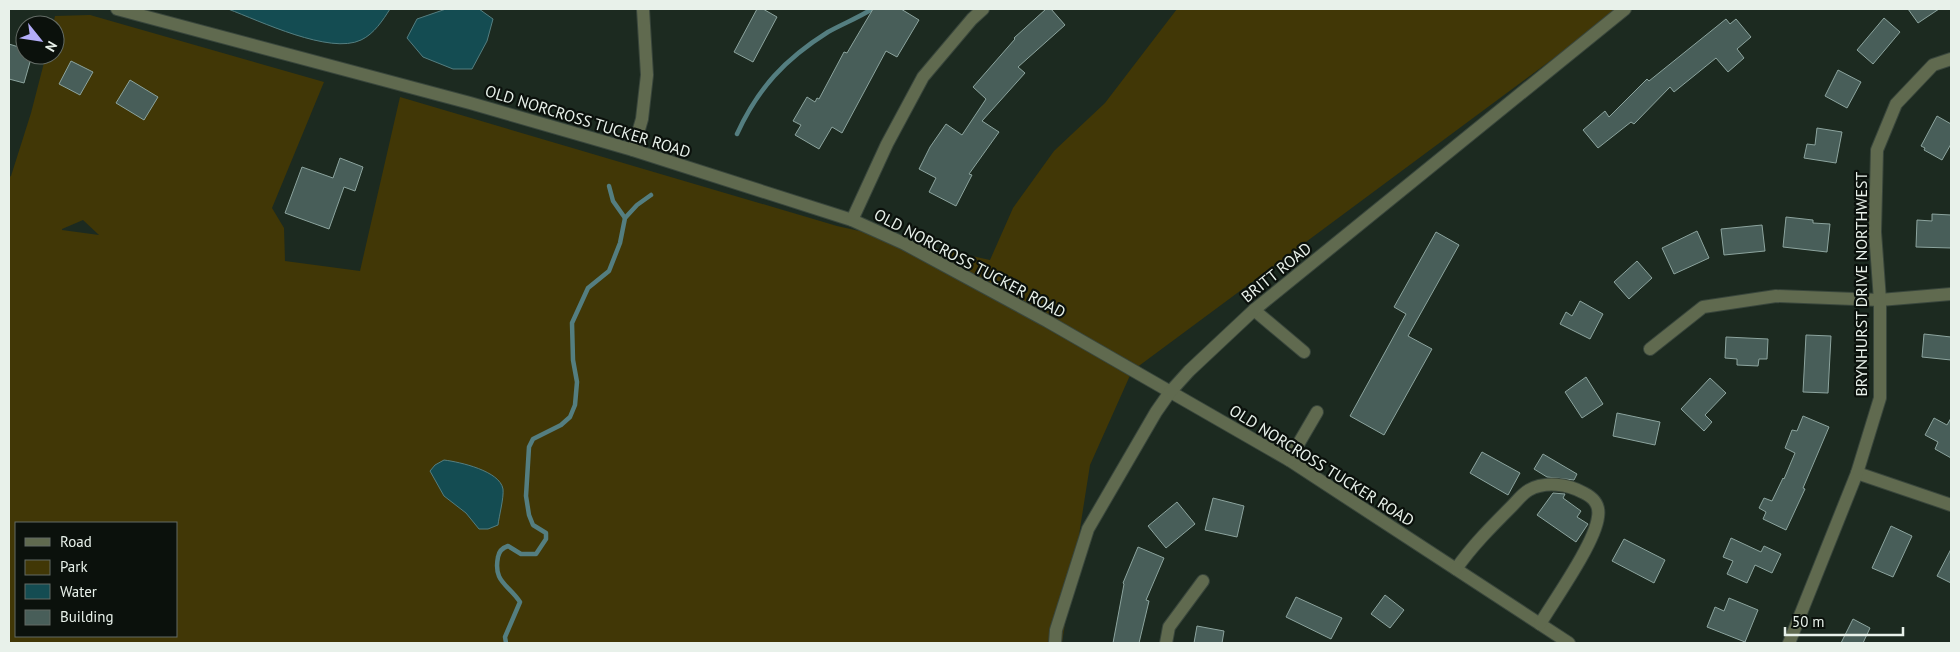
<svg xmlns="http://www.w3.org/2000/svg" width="1960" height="652" viewBox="0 0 1960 652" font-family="'PT Sans',sans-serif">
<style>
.green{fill:#413706;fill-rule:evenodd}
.water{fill:#144c52;stroke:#547e80}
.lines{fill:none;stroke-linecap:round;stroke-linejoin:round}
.stream{stroke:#547e80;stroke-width:4.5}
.building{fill:#485e59;stroke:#8ca49e}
.minor-casing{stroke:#39463c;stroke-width:14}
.minor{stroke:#606a4f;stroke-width:12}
.labels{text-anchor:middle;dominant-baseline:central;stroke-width:4.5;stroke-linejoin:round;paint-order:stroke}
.street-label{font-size:16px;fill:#e8f1ea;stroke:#0b110c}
</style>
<rect width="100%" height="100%" fill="#1c2a20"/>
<path class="green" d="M1177,9h443l-488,362 -42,94 -28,178h-1053v-466l2,-1 20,-63 15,-58h9v-30h-2l2,-9 35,-1 234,67 -52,126 12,20 1,33 75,10 40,-174 437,129 153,34 23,-52 41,-57 51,-48zM83,220l16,15 -37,-5v-1zM16,523h160v113h-160z"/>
<g class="water">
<path d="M228,9h162c-7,11 -16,25 -29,31 -31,15 -101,-19 -133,-31z"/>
<path d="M446,9h33l14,10 -6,22 -15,28h-19l-30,-12 -16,-19 10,-19z"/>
<path d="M444,460c16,2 56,11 59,29 1,9 -4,27 -5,36l-10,4h-9l-13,-16 -22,-17 -14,-25 5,-6z"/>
</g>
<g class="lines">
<g class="stream">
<path d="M737,134c21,-46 48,-75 91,-102 14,-8 30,-14 44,-23"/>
<path d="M609,186l4,15 12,17"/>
<path d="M506,643l-1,-6 15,-35c-12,-18 -27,-20 -22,-45 1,-6 4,-9 10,-11l13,8h15l10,-15v-6l-13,-8 -4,-10 -3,-19 3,-49 4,-8 28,-14 9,-8 5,-12 2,-23 -4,-22 -1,-37 16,-35 21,-17 11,-28 5,-25 12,-13 14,-10"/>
</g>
</g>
<g class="building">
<path d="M757,9h6l14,8 -24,45 -19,-10z"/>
<path d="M873,9h28l18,11 -22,37 -11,-6 -44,82 -10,-6 -13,22 -24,-14 6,-10 -8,-4 14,-24 8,5 2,-4 2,1 25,-47 3,1z"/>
<path d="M1046,9h5l14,16 -47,42 7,6 -43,48 17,11 -30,42 3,1 -16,31 -27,-14 7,-14 -17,-9 11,-22 16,-23 16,11 24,-36 -13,-12 42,-48 -1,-1z"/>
<path d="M1908,9h31l-21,14z"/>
<path d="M1884,18l16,14 -27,32 -16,-14z"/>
<path d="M1726,19l4,5 6,-5 15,18 -14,12 7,9 -16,14 -12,-14 -42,34 -4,-5 -36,37 -3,-2 -33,26 -15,-18 22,-19 4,6 38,-38 2,2z"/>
<path d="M9,44l16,5v6h7l-8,28 -15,-4z"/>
<path d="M71,61l22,11 -13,23 -21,-11z"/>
<path d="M1838,70l23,12 -14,26 -22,-12z"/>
<path d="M130,80l28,17 -14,23 -28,-17z"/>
<path d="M1937,116l14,8v20l-9,16 -18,-10 1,-2 -4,-2z"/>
<path d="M1817,128l25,4 -6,31 -32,-5 3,-14 8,1z"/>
<path d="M340,158l23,9 -8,24 -11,-4 -15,42 -44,-16 17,-46 31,11z"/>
<path d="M1932,214l19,1v33l-35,-1 1,-27 15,1z"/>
<path d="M1786,217l27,3v3l17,1 -3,28 -44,-5z"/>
<path d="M1762,225l3,26 -41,4 -3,-26z"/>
<path d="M1697,231l12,27 -35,16 -12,-26z"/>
<path d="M1436,232l23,13 -51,91 24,13 -48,86 -34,-19 56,-102 -12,-7z"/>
<path d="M1637,261l15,17 -23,21 -15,-17z"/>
<path d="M1580,301l23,13 -13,25 -30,-15 6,-12 6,4z"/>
<path d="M1924,334l27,3v23l-29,-3z"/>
<path d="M1806,335l25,1 -3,57 -25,-1z"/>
<path d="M1726,337l42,2 -1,20h-8l-1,7 -21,-1v-6l-12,-1z"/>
<path d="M1586,377l17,27 -21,14 -17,-26z"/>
<path d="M1710,378l16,15 -21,22 7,7 -8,9 -23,-22z"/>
<path d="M1617,413l43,9 -5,23 -42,-9z"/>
<path d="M1803,416l26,11 -26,61 2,1 -19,41 -23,-11 3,-7 -7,-4 5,-10 8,3 11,-23 1,1 11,-26 -10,-5 7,-18 5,1z"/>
<path d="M1934,418l13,7 4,-7v40l-16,-9 3,-7 -13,-7z"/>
<path d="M1482,452l38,21 -12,22 -38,-22z"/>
<path d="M1543,454l34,20 -3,6 -27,-3 -13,-8z"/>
<path d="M1553,493l12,1 -2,4 18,13 -4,6 11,7 -12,18 -39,-27z"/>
<path d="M1213,498l31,8 -7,31 -32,-7z"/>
<path d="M1177,502l18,22 -29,24 -18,-22z"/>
<path d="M1891,526l21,10 -19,41 -21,-9z"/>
<path d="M1731,538l30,14 3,-6 17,8 -9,19 -17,-8 -8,18 -20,-9 6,-13 -10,-4z"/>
<path d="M1624,539l41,21 -11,23 -42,-22z"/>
<path d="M1138,547l26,11 -18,42 3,1 -10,42h-26l11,-59 -1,-1z"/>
<path d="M1951,549v34l-14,-7z"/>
<path d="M1385,595l19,15 -14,18 -19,-14z"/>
<path d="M1296,597l46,21 -11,21 -45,-22z"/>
<path d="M1729,598l29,12 -13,32 -38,-15 8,-20 9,4z"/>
<path d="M1853,619l17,9 -7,15h-22z"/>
<path d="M1197,626l27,5 -2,12h-28z"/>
</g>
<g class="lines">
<defs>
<g id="minor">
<path d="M117,9l353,94 163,47 219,70 51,23 144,78 242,139 280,183"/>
<path d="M633,150l9,-31 5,-44 -4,-66"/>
<path d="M852,220l35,-76 36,-67 49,-58 11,-10"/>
<path d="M1254,310l50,42"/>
<path d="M1650,349l53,-42 73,-11 104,4 71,-6"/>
<path d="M1289,460l28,-48"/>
<path d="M1857,473l94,32"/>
<path d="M1456,569c16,-23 36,-43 56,-63 5,-5 10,-12 17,-16 16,-9 39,-6 55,3 10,5 16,12 14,24 -3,26 -43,82 -58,107"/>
<path d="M1055,643l1,-13 32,-101 68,-117 14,-20 19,-21 65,-61 371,-301"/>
<path d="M1166,643l3,-16 34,-46"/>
<path d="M1789,643l68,-170 23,-75v-98l-5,-68 2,-82 19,-46 37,-39 18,-6"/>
</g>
</defs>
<use href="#minor" class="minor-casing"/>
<use href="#minor" class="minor"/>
</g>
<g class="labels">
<g class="street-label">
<text transform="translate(588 121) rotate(17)">OLD NORCROSS TUCKER ROAD</text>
<text transform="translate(970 263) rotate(28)">OLD NORCROSS TUCKER ROAD</text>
<text transform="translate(1276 272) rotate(-39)">BRITT ROAD</text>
<text transform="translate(1861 284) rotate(-90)">BRYNHURST DRIVE NORTHWEST</text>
<text transform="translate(1322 465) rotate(32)">OLD NORCROSS TUCKER ROAD</text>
</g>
</g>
<rect width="1960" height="652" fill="none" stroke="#e8f1ea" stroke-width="20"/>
<rect x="15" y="522" width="162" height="115" fill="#0b110c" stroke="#636b65"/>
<rect x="25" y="538" width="25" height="8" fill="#606a4f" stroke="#636b65"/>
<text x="60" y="547" font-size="15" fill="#e8f1ea">Road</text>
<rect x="25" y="560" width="25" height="15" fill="#413706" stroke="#636b65"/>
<text x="60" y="572" font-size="15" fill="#e8f1ea">Park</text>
<rect x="25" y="584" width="25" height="15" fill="#144c52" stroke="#636b65"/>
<text x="60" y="597" font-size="15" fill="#e8f1ea">Water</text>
<rect x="25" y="610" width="25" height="15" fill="#485e59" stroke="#636b65"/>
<text x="60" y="622" font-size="15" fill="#e8f1ea">Building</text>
<g transform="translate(40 40) rotate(120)"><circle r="24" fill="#0b110c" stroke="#636b65"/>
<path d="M0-4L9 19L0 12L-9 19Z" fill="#b3adf9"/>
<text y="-8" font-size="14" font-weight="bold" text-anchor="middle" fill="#e8f1ea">N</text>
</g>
<path d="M1785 627v8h118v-8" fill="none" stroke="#e8f1ea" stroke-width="2.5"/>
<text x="1792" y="627" font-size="15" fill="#e8f1ea" stroke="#0b110c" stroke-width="4" paint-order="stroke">50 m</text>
</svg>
